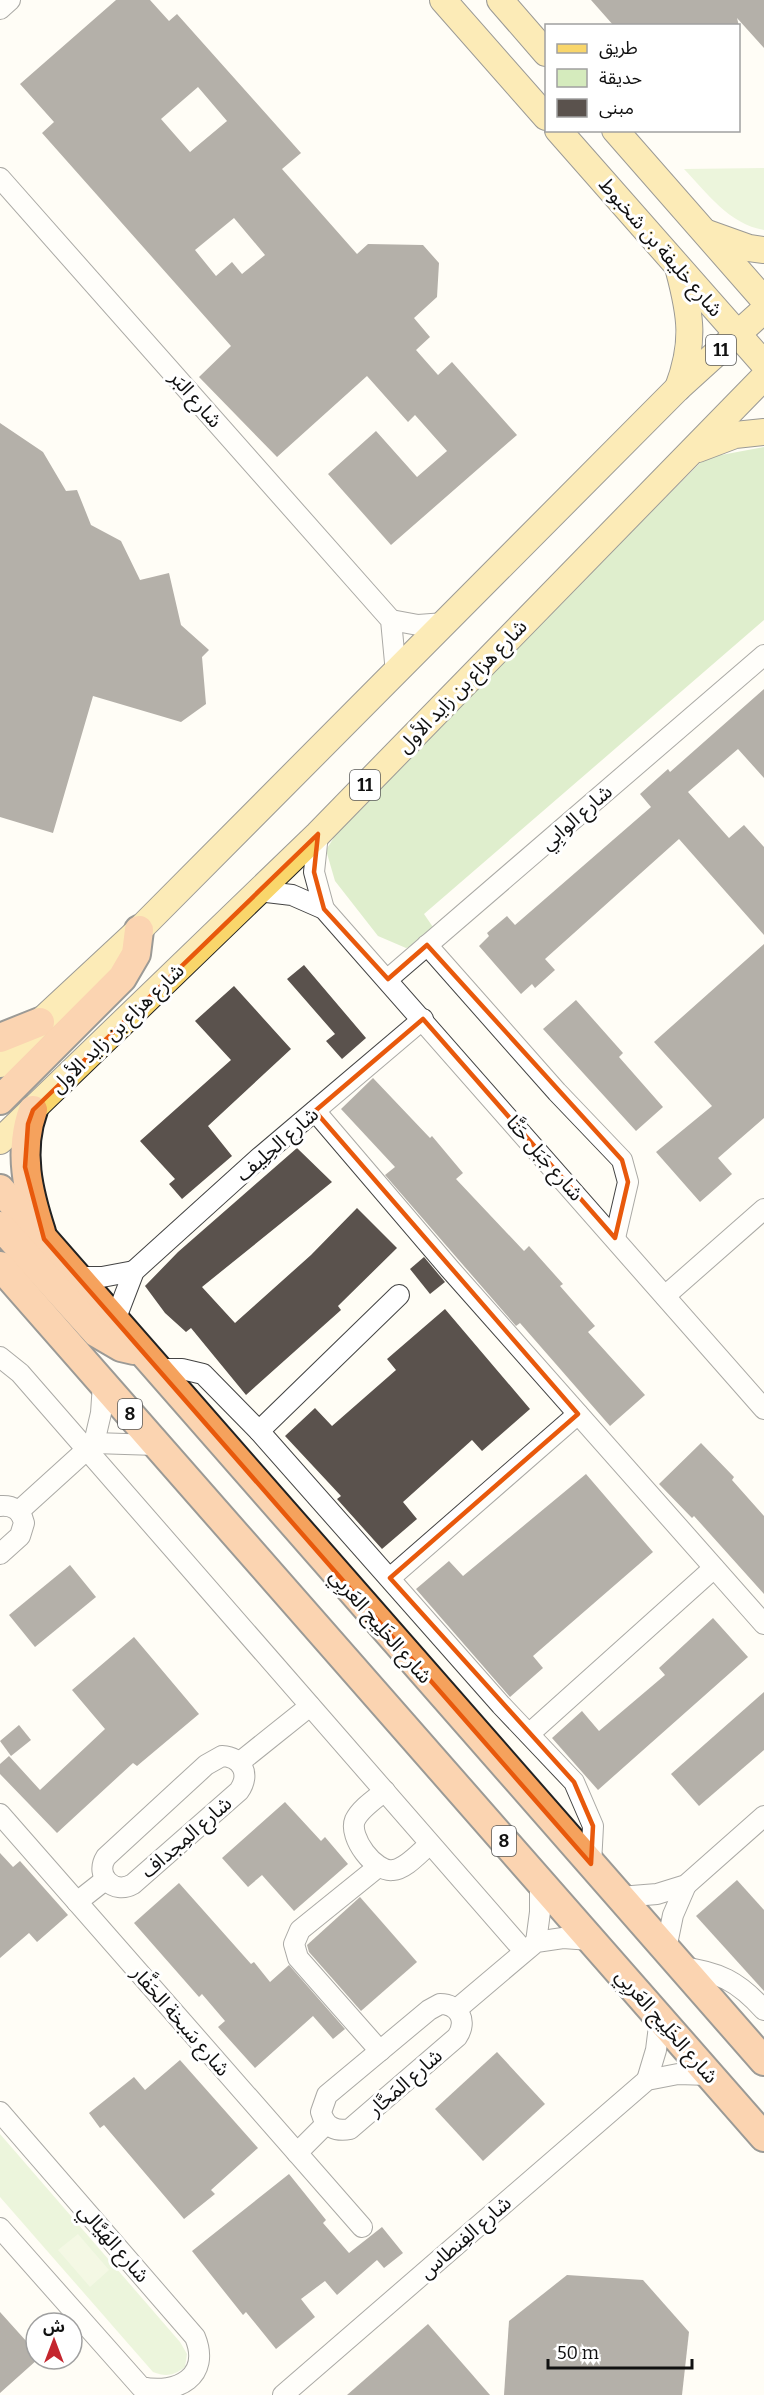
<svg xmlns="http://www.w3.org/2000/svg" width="764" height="2395" viewBox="0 0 764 2395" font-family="Bitter,'Noto Sans Arabic',serif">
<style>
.green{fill:#d5ebbd}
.forest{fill:#b9dc9c}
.pitch{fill:#e6f2cf}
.building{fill:#5a524d;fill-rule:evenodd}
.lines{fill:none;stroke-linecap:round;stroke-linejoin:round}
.minor-casing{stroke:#444;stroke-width:22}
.major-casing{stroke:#222;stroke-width:28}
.highway-casing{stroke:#222;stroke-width:32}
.minor{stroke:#fff;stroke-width:20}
.major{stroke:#f9d66b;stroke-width:26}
.highway{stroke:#f5a25d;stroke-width:28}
.marked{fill:none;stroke:#e8590c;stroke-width:4.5;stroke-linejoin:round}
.labels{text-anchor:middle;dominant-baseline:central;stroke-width:6;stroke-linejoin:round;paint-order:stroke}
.shield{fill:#fff;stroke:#585858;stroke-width:1.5}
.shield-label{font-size:18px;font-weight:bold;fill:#111}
.street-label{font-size:20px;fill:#111;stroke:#fff}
</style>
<rect width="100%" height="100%" fill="#fffdf5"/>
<g class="green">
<path d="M764,168v62c-35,-6 -57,-37 -80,-61z"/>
<path d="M0,2134l180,208 7,12 -2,13c-12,9 -19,10 -32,5l-153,-175z"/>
</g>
<path class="forest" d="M764,447v173l-340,294 11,16 -12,13 -17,5 -28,-12 -43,-55 -9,-31 17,-27 362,-365z"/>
<path class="pitch" d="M78,2234l31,36 -19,17 -32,-37z"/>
<g class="building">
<path d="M116,0h34l19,21 8,-7 124,139 -19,16 75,85 11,-10 55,1 16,18 -2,34 -23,21 16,19 -14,13 22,25 14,-13 65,73 -126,110 -63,-71 48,-43 41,46 30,-26 -32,-36 -7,7 -41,-46 -90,81 -78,-80 32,-31 -189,-213 12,-11 -34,-38zM198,87l29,34 -37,31 -29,-33zM234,218l31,37 -23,19 -10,-12 -16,14 -21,-26z"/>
<path d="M591,0h173v48l-27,-30 2,8h-125z"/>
<path d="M0,423l43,29 23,39 11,-1 14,35 30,16 19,39 29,-7 12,52 28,25 -7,7 4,47 -25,18 -88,-26 -40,137 -53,-16z"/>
<path d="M764,689v89l-26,-29 -50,43 41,46 15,-13 20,22v88l-85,-96 -134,120 10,11 -20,18 -3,-4 -11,10 -42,-48 10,-10 -2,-3 20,-17 8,9 136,-118 -11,-13 28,-25 2,3z"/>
<path d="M764,944v174l-46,40 14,16 -32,28 -44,-50 56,-46 -58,-64z"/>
<path d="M304,965l62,73 -24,21 -16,-18 9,-7 -48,-55z"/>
<path d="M234,986l57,63 -83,77 24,30 -50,43 -13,-15 6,-5 -35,-38 91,-81 -36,-39z"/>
<path d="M576,1000l47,53 -4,4 44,50 -27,24 -93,-102z"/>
<path d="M373,1078l57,60 2,-2 31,37 -7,6 68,72 5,-5 34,38 -3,2 35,40 -7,6 57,63 -35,31 -90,-103 -4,3 -131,-151 10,-8 -54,-58z"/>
<path d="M297,1148l35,34 -130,105 33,36 76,-68 46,-47 40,40 -59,58 3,4 -95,85 -55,-67 -5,4 -21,-19 -20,-27 33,-34z"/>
<path d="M424,1257l21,25 -15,12 -20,-25z"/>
<path d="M445,1309l85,100 -48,42 -10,-11 -69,62 14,17 -35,30 -45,-50 4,-3 -56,-60 30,-28 17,18 64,-56 -9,-11z"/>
<path d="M701,1443l33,34 -2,3 32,36v78l-70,-78 -2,2 -33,-34z"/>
<path d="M586,1474l67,78 -120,104 10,12 -33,29 -94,-108 33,-28 14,15z"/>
<path d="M70,1565l26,32 -61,50 -26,-32z"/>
<path d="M713,1618l35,39 -150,133 -46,-52 30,-27 17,20 66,-56 -6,-7z"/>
<path d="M134,1637l65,77 -62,52 -4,-3 -76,70 -57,-59v-10l9,-8 31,34 65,-61 -33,-39z"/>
<path d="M764,1692v58l-65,56 -28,-32z"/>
<path d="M19,1725l12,15 -20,16 -11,-15z"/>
<path d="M285,1802l36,39 4,-4 23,27 -54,47 -32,-36 -14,12 -26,-29z"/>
<path d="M0,1853l13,14 7,-6 48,54 -31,27 -8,-9 -29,25z"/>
<path d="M737,1880l27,30v81l-68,-75z"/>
<path d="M179,1883l72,81 3,-2 16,20 19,-17 56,64 -12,10 -20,-23 -58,52 -37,-41 7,-6 -23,-27 -3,3 -65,-74z"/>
<path d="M360,1897l57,65 -56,49 -52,-59 -2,-7z"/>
<path d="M497,2052l48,52 -62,57 -48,-52z"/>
<path d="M180,2060l78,88 -47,42 4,4 -31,25 -80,-94 -4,3 -11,-15 45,-36 11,13z"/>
<path d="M289,2174l37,46 -3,3 26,30 33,-26 21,26 -19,15 -7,-8 -40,35 -12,-14 -24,18 14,18 -39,32 -30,-37 -3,3 -51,-64z"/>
<path d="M567,2275l76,5 46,52 -7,63h-178l5,-74z"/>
<path d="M0,2312l36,40v7h2l-38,34z"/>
<path d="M428,2324l62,71h-143z"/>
</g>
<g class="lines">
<defs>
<g id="minor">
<path d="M0,9l10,-9"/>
<path d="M0,178l391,442 5,53"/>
<path d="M391,620l27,5 27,-2"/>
<path d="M318,834l-4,38 10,37"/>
<path d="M258,891l34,4 32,14 440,500"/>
<path d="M427,945l130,147 65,68 6,22 -13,56"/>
<path d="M388,979l376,-324"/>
<path d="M315,1111l134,157 315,356"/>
<path d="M74,1277h28l32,-6"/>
<path d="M665,1296l99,-87"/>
<path d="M114,1323l20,-52 125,-113 164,-139"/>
<path d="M0,1357l20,16 504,578"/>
<path d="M155,1369h27l21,5 56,57 242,274 73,77 19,44 -2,38"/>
<path d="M259,1431l140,-136"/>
<path d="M94,1443l62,2"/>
<path d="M0,1506c13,-1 21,4 24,17l-4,13 -20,18"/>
<path d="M19,1511l75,-68 7,-30 2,-29"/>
<path d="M390,1578l188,-164"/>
<path d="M529,1734l185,-166"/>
<path d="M222,1756c20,1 29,18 17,35l-106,93c-19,11 -39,-8 -27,-27l100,-92z"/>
<path d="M240,1762l70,-56"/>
<path d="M385,1791c-10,8 -25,18 -30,29 -7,17 20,53 38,50 13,-1 27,-18 37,-26"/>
<path d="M0,1814l362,413"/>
<path d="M378,1867l-78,63 -6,14 4,14 82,93"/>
<path d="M620,1897l37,-3 29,-9 78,-69"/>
<path d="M77,1902l28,-22"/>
<path d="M536,1942l4,-30v-30"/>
<path d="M666,1949l7,-34 13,-30"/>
<path d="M681,1967c38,5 57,14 83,43"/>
<path d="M440,2004c19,0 28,17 17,33l-107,92c-14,3 -25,-2 -29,-17l6,-17 102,-85z"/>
<path d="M457,2009l79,-67 27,-4 28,2"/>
<path d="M647,2080l9,-30 4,-32"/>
<path d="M0,2112l195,225c16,39 -17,58 -54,50l-141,-159"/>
<path d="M297,2153l29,-29"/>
<path d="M283,2395l364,-315 31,-6 31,1"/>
</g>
<g id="major">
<path d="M443,0l103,117"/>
<path d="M500,0l46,53"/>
<path d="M558,130l206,234"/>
<path d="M615,130l149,170"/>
<path d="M707,233l42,15 15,2"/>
<path d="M678,388c17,-45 13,-72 1,-117"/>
<path d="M698,449l37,-14 29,-3"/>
<path d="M0,1064l40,-42 99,-92 538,-541 87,-79"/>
<path d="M0,1141l318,-307 446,-457"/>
</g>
<g id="highway">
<path d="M0,1038l40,-16"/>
<path d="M0,1100l122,-122 14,-24 3,-24"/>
<path d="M33,1110c-15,41 -5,82 8,122"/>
<path d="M0,1189l764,872"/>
<path d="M0,1226l97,107 24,14 13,3"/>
<path d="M0,1266l764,871"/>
</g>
</defs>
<use href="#minor" class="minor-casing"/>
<use href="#major" class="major-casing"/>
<use href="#highway" class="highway-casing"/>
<use href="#minor" class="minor"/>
<use href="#major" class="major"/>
<use href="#highway" class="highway"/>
</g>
<path d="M0 0H764V2395H0ZM318,834l-4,38 10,37 64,70 39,-34 195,215 6,22 -13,56 -192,-219 -108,92 263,303 -188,164 184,204 19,44 -2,38 -547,-625 -19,-72 3,-43 5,-14z" fill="#fffdf5" fill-opacity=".55" fill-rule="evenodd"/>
<path class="marked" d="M318,834l-4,38 10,37 64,70 39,-34 195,215 6,22 -13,56 -192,-219 -108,92 263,303 -188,164 184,204 19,44 -2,38 -547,-625 -19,-72 3,-43 5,-14z"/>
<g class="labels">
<g class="shield">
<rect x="706" y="335" width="30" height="30" rx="4.5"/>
<rect x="350" y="770" width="30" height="30" rx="4.5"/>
<rect x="118" y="1399" width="24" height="30" rx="4.5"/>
<rect x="492" y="1826" width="24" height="30" rx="4.5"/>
</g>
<g class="shield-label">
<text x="721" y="350">11</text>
<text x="365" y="785">11</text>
<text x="130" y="1414">8</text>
<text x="504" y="1841">8</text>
</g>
<g class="street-label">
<text transform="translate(661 247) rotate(49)">شارع خليفة بن شخبوط</text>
<text transform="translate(196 399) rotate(49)">شارع البَر</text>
<text transform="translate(462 686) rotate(-46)">شارع هزاع بن زايد الأول</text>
<text transform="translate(576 817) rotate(-41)">شارع الوابِي</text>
<text transform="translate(117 1028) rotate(-44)">شارع هزاع بن زايد الأول</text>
<text transform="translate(277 1144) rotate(-41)">شارع الحِلِيف</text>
<text transform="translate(545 1158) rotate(49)">شارع جَبَل حَتَّا</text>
<text transform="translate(381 1626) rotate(49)">شارع الخَلِيج العَربِي</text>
<text transform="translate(186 1837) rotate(-41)">شارع المِجداف</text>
<text transform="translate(181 2021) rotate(49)">شارع سَبخة الحَفَّار</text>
<text transform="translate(667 2026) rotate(49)">شارع الخَلِيج العَربِي</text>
<text transform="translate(405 2082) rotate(-41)">شارع المَحَّار</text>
<text transform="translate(465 2237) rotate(-41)">شارع الفِنطاس</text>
<text transform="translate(114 2243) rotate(49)">شارع الهَيَّالي</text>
</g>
</g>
<rect x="545" y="24" width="195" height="108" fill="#ffffff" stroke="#a0a0a0" stroke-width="1.5"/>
<rect x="557" y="44" width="30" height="9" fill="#f9d66b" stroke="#a0a0a0" stroke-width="1.5"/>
<text x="599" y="54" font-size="18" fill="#111111">طريق</text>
<rect x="557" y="69" width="30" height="18" fill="#d5ebbd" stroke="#a0a0a0" stroke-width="1.5"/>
<text x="599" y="84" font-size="18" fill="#111111">حديقة</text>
<rect x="557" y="99" width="30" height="18" fill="#5a524d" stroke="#a0a0a0" stroke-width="1.5"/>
<text x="599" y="114" font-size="18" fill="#111111">مبنى</text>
<g transform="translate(54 2341)"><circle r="28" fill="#ffffff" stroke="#a0a0a0" stroke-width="1.5"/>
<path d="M0-4.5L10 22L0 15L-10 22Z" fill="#c4262e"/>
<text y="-9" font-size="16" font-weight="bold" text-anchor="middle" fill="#111111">ش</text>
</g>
<path d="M548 2359v9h144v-9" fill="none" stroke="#111111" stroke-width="3"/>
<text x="557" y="2359" font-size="18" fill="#111111" stroke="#ffffff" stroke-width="4.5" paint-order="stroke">50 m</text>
</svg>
